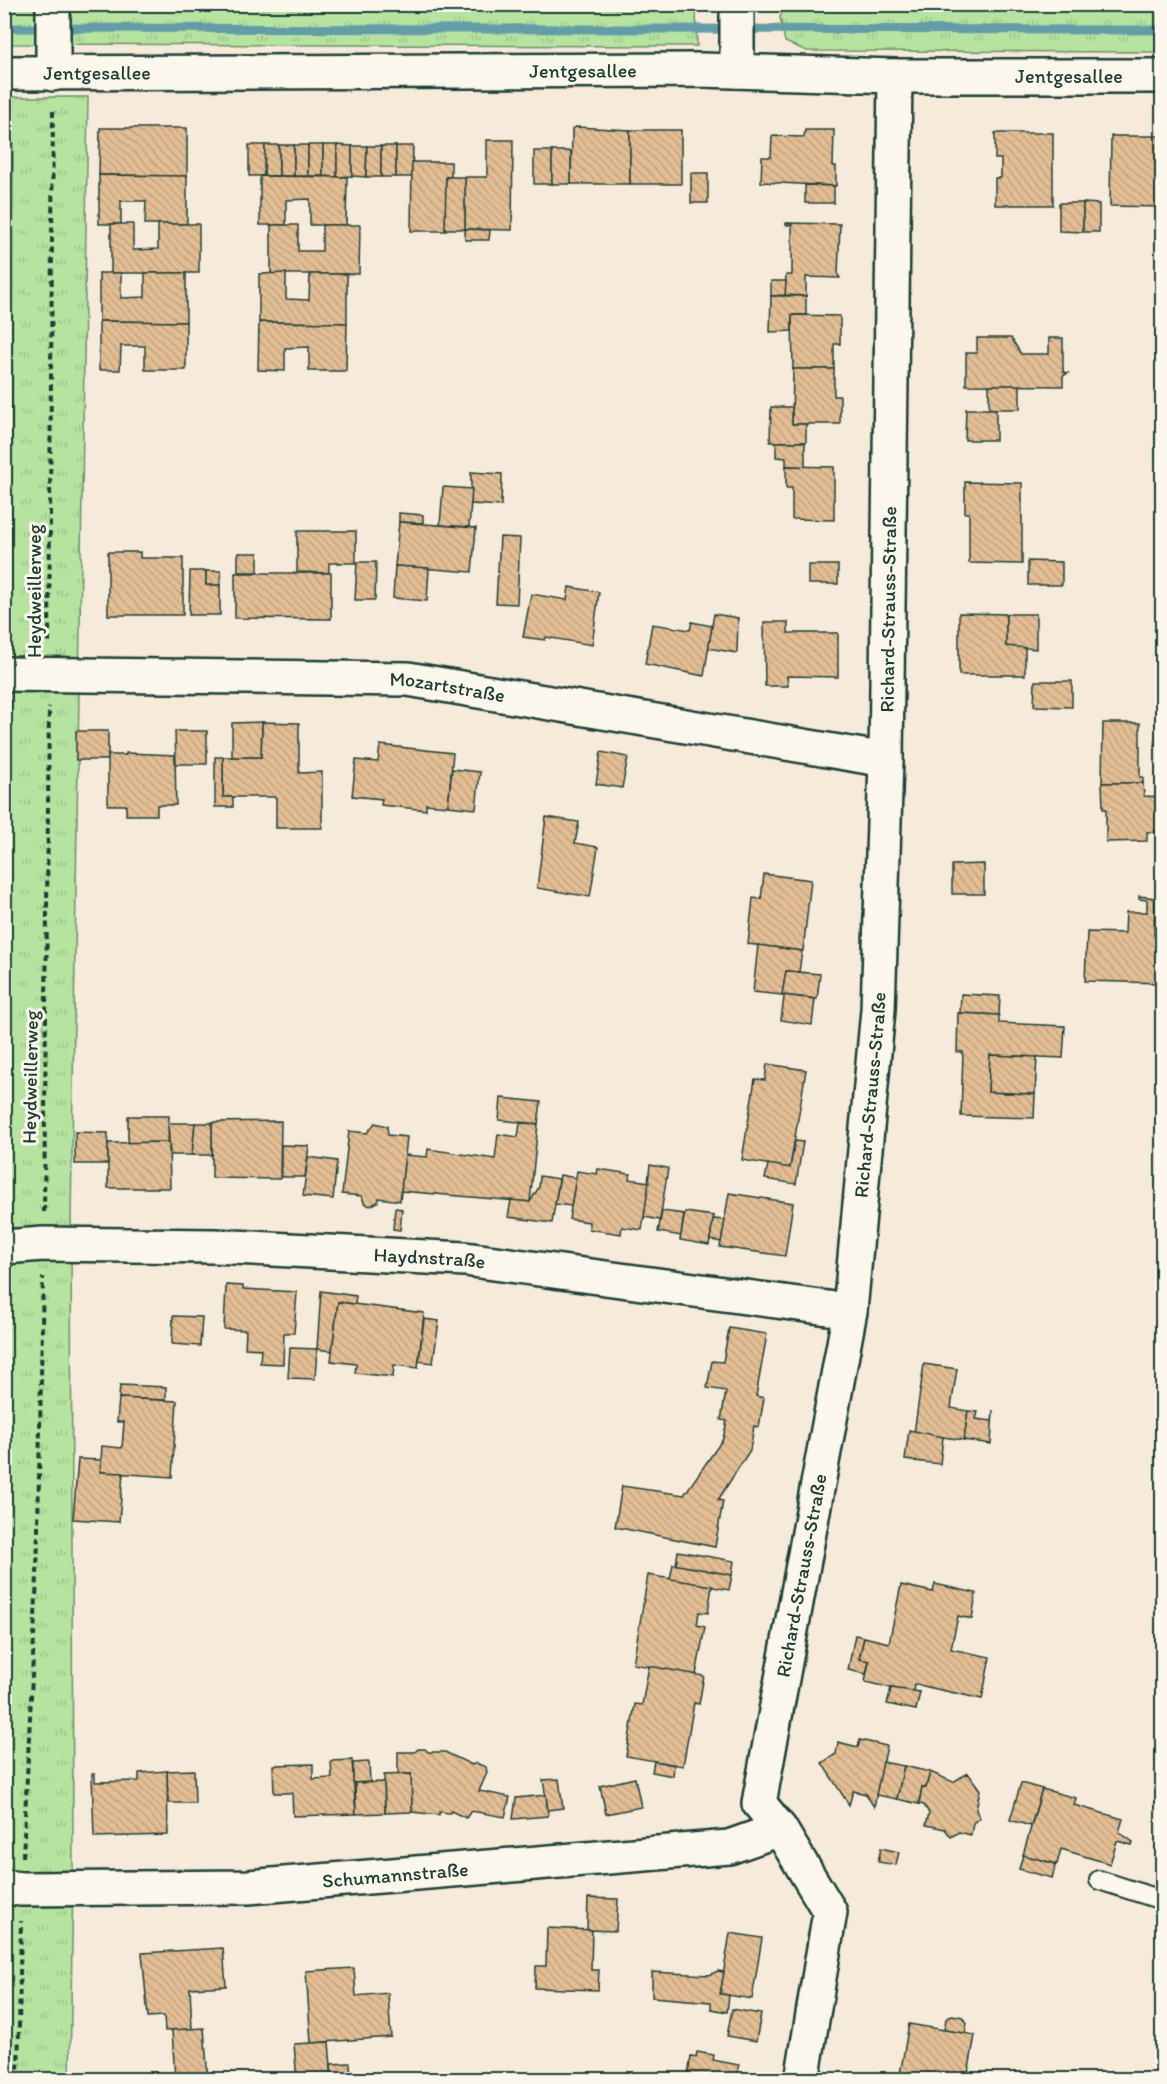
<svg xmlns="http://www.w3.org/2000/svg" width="1167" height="2084" viewBox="0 0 1167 2084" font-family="Itim,sans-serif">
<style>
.grass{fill:url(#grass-tufts);stroke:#6b906a;stroke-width:1.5}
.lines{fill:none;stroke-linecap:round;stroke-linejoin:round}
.stream{stroke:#659da7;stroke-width:9}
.building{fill:url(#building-back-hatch);stroke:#1f3d34;stroke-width:1.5}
.service-casing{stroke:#1f3d34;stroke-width:22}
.minor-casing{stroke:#1f3d34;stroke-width:38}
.path{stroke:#1f3d34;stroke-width:4;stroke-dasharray:6 4.5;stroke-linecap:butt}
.service{stroke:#fbf7ec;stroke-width:18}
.minor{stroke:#fbf7ec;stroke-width:33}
.labels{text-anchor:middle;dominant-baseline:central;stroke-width:6;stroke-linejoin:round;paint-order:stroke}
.street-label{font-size:20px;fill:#1f3d34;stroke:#fbf7ec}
</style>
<defs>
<pattern id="grass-tufts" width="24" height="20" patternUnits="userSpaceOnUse" patternTransform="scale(1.5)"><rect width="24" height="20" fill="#b7e3a1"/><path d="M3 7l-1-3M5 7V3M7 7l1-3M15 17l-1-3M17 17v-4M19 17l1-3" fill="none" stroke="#9dc48b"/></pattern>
<pattern id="building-back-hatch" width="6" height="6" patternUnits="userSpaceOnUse" patternTransform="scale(1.5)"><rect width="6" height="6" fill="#e3bd94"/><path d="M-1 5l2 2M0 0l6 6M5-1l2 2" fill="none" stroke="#c2a380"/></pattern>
</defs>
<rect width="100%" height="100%" fill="#f6ebda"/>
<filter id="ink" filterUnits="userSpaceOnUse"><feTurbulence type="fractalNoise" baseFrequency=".0167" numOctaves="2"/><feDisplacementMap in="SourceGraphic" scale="12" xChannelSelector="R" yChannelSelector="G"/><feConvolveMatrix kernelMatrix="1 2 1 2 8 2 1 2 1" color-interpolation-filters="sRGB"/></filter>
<g filter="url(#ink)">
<g class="grass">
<path d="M786,4l376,1v47l-355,-1 -22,-9 -5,-25z"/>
<path d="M5,5l691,3 1,38 -692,-2z"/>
<path d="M13,97h75l-17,1124 2,651 -3,207 -65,1 -1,-1146 7,-232z"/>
</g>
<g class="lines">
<path class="stream" d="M4,28l1158,2"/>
</g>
<g class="building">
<path d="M576,127l54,3v54h-59l1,-55z"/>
<path d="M100,128h87v48l-88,-1z"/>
<rect x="630" y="130" width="51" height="54"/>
<path d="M805,130h29l-1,36h3v20l-75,-4 1,-25h9l1,-21 32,1z"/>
<path d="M995,133h58v72h-58v-27h6v-19h-6z"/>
<path d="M1111,136h51v71l-52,-1z"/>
<path d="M487,140h26l-1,90 -47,-1v-52h22z"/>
<path d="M249,145h16l-1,31h-15z"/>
<path d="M265,145h14v31h-15z"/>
<rect x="279" y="145" width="15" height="31"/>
<rect x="294" y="145" width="14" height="31"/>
<rect x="308" y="145" width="15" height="31"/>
<path d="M323,145h14v32l-14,-1z"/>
<path d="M337,145l15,1v30l-15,1z"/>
<path d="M352,146h15l-1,31 -14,-1z"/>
<path d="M367,146h14v31h-15z"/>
<rect x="381" y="146" width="15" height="31"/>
<path d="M396,146h17l-1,31h-16z"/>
<rect x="534" y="151" width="18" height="33"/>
<rect x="552" y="151" width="19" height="33"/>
<path d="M412,162h39v15h-5v54h-35z"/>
<rect x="691" y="173" width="17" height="30"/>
<path d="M99,175l88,1v48h-42l1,-23h-25v23h-22z"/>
<path d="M260,176l87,1 -1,48h-36v-26l-24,1v25h-26z"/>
<path d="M446,177h19v52h-20z"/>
<path d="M805,185l29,1v17h-29z"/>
<path d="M1059,203h24v29l-24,-1z"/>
<path d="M1083,203l16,1v28h-16z"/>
<path d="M786,223l54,1 -2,51 2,3 -34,-1v19l-21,-1 1,-20h6v-50h-6z"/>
<path d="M111,224h22v26l25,-1v-25h41v49h-88z"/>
<path d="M271,225h27v26h24v-26h38l-1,49h-88z"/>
<path d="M465,229l25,1 -1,10h-24z"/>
<path d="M99,273h22v25l24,-1v-24h41v49l-87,-1z"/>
<path d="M286,273v26l23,1 1,-26h37v49l-88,-1v-48z"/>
<path d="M771,281h15l-1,14 -14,1z"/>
<path d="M771,296h35v19h-14v16l-22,1z"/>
<path d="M792,315l48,1v28h-6v25h-41z"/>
<path d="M99,321l87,1v48h-41v-24h-24l-1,24h-21z"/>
<path d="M259,322l88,1 -1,48h-37v-24l-24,1v23l-27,-1z"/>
<path d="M977,338h34l10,16h28v-16h14v34l5,1 -5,3v10l-97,-1v-32h11z"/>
<path d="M793,369h41v27h6v28h-48z"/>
<rect x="989" y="385" width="31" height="24"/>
<path d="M771,407h21v17h14v18h-36z"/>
<path d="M966,409h30v31h-31z"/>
<path d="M776,442h29v25l-19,-1v-8l-10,-1z"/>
<path d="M786,466l48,1v53l-42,-1v-31h-6z"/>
<path d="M471,472l31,2 -1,32 -30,-2z"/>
<path d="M965,482l57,1v81l-53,-1v-50h-4z"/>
<path d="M443,487l29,2 -3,38 -29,-2z"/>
<path d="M399,513l24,2v8l-24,-1z"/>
<path d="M399,522l77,6 -4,44 -77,-6z"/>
<path d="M297,531h59v32h-27v10l-32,-1z"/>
<path d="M500,537l20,1 -3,66 -21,-1z"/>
<path d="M108,552h32v6h43v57h-75z"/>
<rect x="238" y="553" width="20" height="19"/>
<path d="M1028,561l34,1v23h-34z"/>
<path d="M357,562h19l-1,38h-20z"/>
<rect x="808" y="565" width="30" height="19"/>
<path d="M395,566l34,2 -2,33 -34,-3z"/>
<path d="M190,571h16v14h14v30h-31z"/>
<path d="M206,571h15l-1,14h-14z"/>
<path d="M235,573h96v46l-96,-1z"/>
<path d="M569,587l30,5 -7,53 -46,-8 -1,3 -22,-3 8,-43 36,6z"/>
<path d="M959,613l47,1v32h19v29h-66z"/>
<path d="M714,614l24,4 -1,35 -29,-5z"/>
<path d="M1006,614h30v35l-30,-3z"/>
<path d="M692,622l20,4 -8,50 -59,-12 7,-40 38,6z"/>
<path d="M764,622h24v11h50v44l-51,-1 1,10h-23z"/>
<path d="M1035,681h37v26l-38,-1z"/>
<path d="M262,722l37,1v50l23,-1v56h-46v-31h-53v-40h38z"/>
<path d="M262,722l-1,35h-29v-34z"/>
<path d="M1103,723h37v54h3v6h-41z"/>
<rect x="76" y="731" width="32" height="29"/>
<path d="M175,731h32v33h-31z"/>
<path d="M380,745l73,8 -5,53 -22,-2v6l-45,-5 1,-6 -30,-3 4,-36 22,2z"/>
<path d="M601,752l27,5 -6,31 -26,-4z"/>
<path d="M126,753l49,2 1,50h-19v10h-31v-10h-18v-50h18z"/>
<path d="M215,757h8v40h10v10h-18z"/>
<path d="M452,769l28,3 -4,37 -28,-3z"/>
<path d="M1102,783h41l1,13 18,1v35h-15v9l-41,1v-33h-3z"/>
<path d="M546,817l33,5 -4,21 23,4 -8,50 -53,-9z"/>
<path d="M984,864v30h-32v-29z"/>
<path d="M764,874l47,6 -8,71 -55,-7 5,-46 8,1z"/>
<path d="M1139,896l16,2 -1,37 8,1v47l-77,-2 2,-49 38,1 1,-21h21v-12l-8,-1z"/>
<path d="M758,945l44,6 -3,21 -13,-1 -4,24 -29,-3z"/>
<path d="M786,971l34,3 -3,25 -35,-4z"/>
<path d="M961,994l39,2 -1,19 -39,-2z"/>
<path d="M782,995l33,4 -3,26 -31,-5 3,-23z"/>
<path d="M958,1013l41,2v8l66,3 -2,32 -73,-3 -2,37 47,2 -1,24 -73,-2 2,-64h-6z"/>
<path d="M990,1055l47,2 -2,37 -47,-2z"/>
<path d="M767,1064l39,6 -16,98 -48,-8 13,-81 10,1z"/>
<path d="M501,1098l40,4 -3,22 -39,-4z"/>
<path d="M128,1116h41l-1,26 -40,1z"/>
<path d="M281,1121l-1,58 -68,-1v-56z"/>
<path d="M168,1123h27l-3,32h-22z"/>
<path d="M195,1123h17v32h-20z"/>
<path d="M375,1123l12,3 1,9 19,2 -7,64 -21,-3 -1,4 -8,4 -6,-3 -2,-7 -20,-2 7,-63 18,2z"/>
<path d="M520,1123l18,1 -8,78 -129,-11 4,-36 22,2 1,-8 67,10 3,-25 20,3z"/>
<path d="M75,1132l33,1v31h-33z"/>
<path d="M795,1141l8,1 -7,42 -31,-5 3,-15 22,4z"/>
<path d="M169,1142l1,46h-62v-45z"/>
<path d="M281,1145l28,1 -4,31h-24z"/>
<path d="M308,1157l29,4 -4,38 -30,-3z"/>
<path d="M650,1165l18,3 -8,52 -16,-3z"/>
<path d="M598,1169l33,5 -2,5 20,3 -7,48 -20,-3 -1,7 -32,-5v-7l-20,-3 8,-48 20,3z"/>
<path d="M560,1175l16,3 -5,28 -16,-2z"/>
<path d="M540,1176l19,3 -7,44 -44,-6 3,-17 19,2 9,-15z"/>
<path d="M729,1193l64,10 -8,53 -65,-9z"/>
<path d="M395,1208l7,1 -2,21 -7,-1z"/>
<path d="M662,1211l22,3 -3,22 -23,-4z"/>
<path d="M685,1212l29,4 -5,29 -29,-5z"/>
<path d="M713,1219l12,1 -4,22 -11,-2z"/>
<path d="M226,1285l17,1v3l54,3 -3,41h-10l-1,31 -23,-1 1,-14 -16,-1 1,-18 -22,-1z"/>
<path d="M321,1291l35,5 -1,8 -17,-2 -6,49 -15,-2z"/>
<path d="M338,1302l86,11 -6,55 -24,-3 -1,12 -38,-4 1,-9 -25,-3z"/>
<path d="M173,1316l29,1 -2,29 -28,-2z"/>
<path d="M424,1319l15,2 -6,42 -14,-2z"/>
<path d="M729,1328l38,6 -11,62 8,2 -5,29 -5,-1 -4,24 -32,50 5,1 -8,46 -100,-20 7,-41 62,9 39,-56 4,-18 -6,-1 5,-29 -19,-3 5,-27 11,1z"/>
<path d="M290,1348l27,1 -2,30 -27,-1z"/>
<path d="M924,1364l33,5 -6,39 17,3 -4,29 -50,-7z"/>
<path d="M120,1385l46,2v13l-47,-2z"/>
<path d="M119,1398l58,3 -5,76 -72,-5 2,-26 20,2 2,-26h-7z"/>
<path d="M993,1410l-2,34 -27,-4 4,-29 10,1 -2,7 16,2z"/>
<path d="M909,1430l34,7 -3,27 -35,-4z"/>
<path d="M78,1459l23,1 -1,12 23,1 -4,49 -46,-3z"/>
<path d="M678,1551l56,10 -2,14 -56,-10z"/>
<path d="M673,1564l59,11 -3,15 -59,-11z"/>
<path d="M648,1575l64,11 -4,27 -9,-1 -2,13 8,2 -9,48 -63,-11z"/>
<path d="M935,1584l41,9 -4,26 -14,-3 -7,33 39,8 -8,42 -68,-15 -1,9 -48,-11 4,-21 -10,-2 5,-22 25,6 12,-58 32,7z"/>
<path d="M855,1635l9,2 -5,22 10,2 -3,13 -18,-4z"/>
<path d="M649,1666l55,10 -5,28 -5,-1 -11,63 -57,-10 9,-52 7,1z"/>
<path d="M891,1688l29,4 -4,18 -29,-6z"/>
<path d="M860,1740l27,6 -13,61 -8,-13 -13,-3 -4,14 -27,-42 14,-9 2,-12 20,5z"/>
<path d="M418,1749h7l3,3h17l27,13 4,-2 10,4 1,6 -8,18 31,6 -5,20 -34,-6 -5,7 -15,-7 -1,2 -11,-1v3l-27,-3 -1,-38h-13v-22h17z"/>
<path d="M352,1760l4,54 -63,2 -1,-23h-18l-1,-28 40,-1v15l19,-1 -1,-17z"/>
<path d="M654,1761l20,4 -1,11 -21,-4z"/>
<path d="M369,1762l1,20 -17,1v-20z"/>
<path d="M883,1762l21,4 -7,33 -21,-4z"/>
<path d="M904,1766l26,6 -4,16 -4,-1 -3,17 -22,-5z"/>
<path d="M194,1770l1,33h-27l-1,-32z"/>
<path d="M167,1771l1,64 -74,2 -2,-63h3v8l44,-1v-8z"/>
<path d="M930,1772l23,10 15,-9 12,17 -4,20 4,8 -7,5 -2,12 -12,-3 -8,5 -6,-8 -19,-4 3,-12 -5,-8 -5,-1 3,-17 4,1z"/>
<path d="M411,1774l1,38 -27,1 -1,-38z"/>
<path d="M635,1778l6,29 -35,7 -6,-28z"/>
<path d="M559,1779l4,29 -15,2 -5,-30z"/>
<path d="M384,1782l1,31 -29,1 -1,-31z"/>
<path d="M1021,1783l21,6 -11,37 -21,-6z"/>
<path d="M1042,1789l34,9 -2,7 49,14 -4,13 14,10 -1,3 -15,-4 -7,23 -49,-15 -4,15 -34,-9z"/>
<path d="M546,1795l2,21 -35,3 3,-21z"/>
<path d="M881,1848l18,4 -3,13 -18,-3z"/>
<path d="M1023,1855l33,9 -4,14 -33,-9z"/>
<path d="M588,1898l30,1 -2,32 -29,-1z"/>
<path d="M547,1928l45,2 -1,40h8l-1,20 -63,-2 1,-22h10z"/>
<path d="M730,1933l32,5 -10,61 -32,-5z"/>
<path d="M223,1948l3,38 -36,2 2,41 -27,2 -1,-15 -16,1 -6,-64z"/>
<path d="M354,1968l2,28 32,-3 3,44 -80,6 -5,-72z"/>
<path d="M718,1971l6,1 -4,22 9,1 -2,17 -16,-3v-7l-59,-5v-25l57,3z"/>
<path d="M732,2009l29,5 -5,27 -29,-5z"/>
<path d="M952,2015l11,2 4,6 -2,10 -21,-3 2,-11z"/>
<path d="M909,2024l66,11 -8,45h-68z"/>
<path d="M204,2028l4,52h-33l-3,-50z"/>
<path d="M329,2042l3,37 -35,1 -3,-36z"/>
<path d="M697,2052l17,3 -1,5 26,5 -2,15h-50l4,-24 5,1z"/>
<path d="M350,2063l1,17h-19l-1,-16z"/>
</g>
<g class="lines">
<defs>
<path id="service" d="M1099,1880l63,20"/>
<g id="minor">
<path d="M737,4v67"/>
<path id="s1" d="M4,73l698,-3 193,6h267"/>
<path d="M53,74v-70"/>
<path id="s2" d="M4,674l404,5 478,81"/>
<path id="s3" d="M4,1247l39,-3 171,2 251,13 385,52"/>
<path id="s4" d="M4,1887l17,2 227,-2 481,-40 51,-18"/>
<path id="s5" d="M802,2080l28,-168 -50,-83 -21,-26 91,-492 28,-301 8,-250 9,-684"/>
</g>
</defs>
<use href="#service" class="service-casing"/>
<use href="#minor" class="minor-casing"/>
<g class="path">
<path d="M49,642l4,-535"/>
<path d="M44,1212l5,-505"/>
<path d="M23,1857l14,-280 6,-300"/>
<path d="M18,2080l3,-159"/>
</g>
<use href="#service" class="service"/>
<use href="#minor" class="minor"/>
</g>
</g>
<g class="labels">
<g class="street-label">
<text stroke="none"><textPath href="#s1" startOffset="579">Jentgesallee</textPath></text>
<text stroke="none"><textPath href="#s1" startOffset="93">Jentgesallee</textPath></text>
<text stroke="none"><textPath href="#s1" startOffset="1065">Jentgesallee</textPath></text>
<text transform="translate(34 591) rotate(-90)">Heydweillerweg</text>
<text stroke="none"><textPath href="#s5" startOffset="1504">Richard-Strauss-Straße</textPath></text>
<text stroke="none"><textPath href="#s2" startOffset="444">Mozartstraße</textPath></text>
<text transform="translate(30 1077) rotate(-89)">Heydweillerweg</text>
<text stroke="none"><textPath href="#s5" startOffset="1018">Richard-Strauss-Straße</textPath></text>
<text stroke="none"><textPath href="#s3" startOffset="426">Haydnstraße</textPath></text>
<text stroke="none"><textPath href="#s5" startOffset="532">Richard-Strauss-Straße</textPath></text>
<text stroke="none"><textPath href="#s4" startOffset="392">Schumannstraße</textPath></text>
</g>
</g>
<rect width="1167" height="2084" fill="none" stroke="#fbf7ec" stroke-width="24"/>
<rect x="12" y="12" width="1143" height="2060" fill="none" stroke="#1f3d34" stroke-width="2" filter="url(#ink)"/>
</svg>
